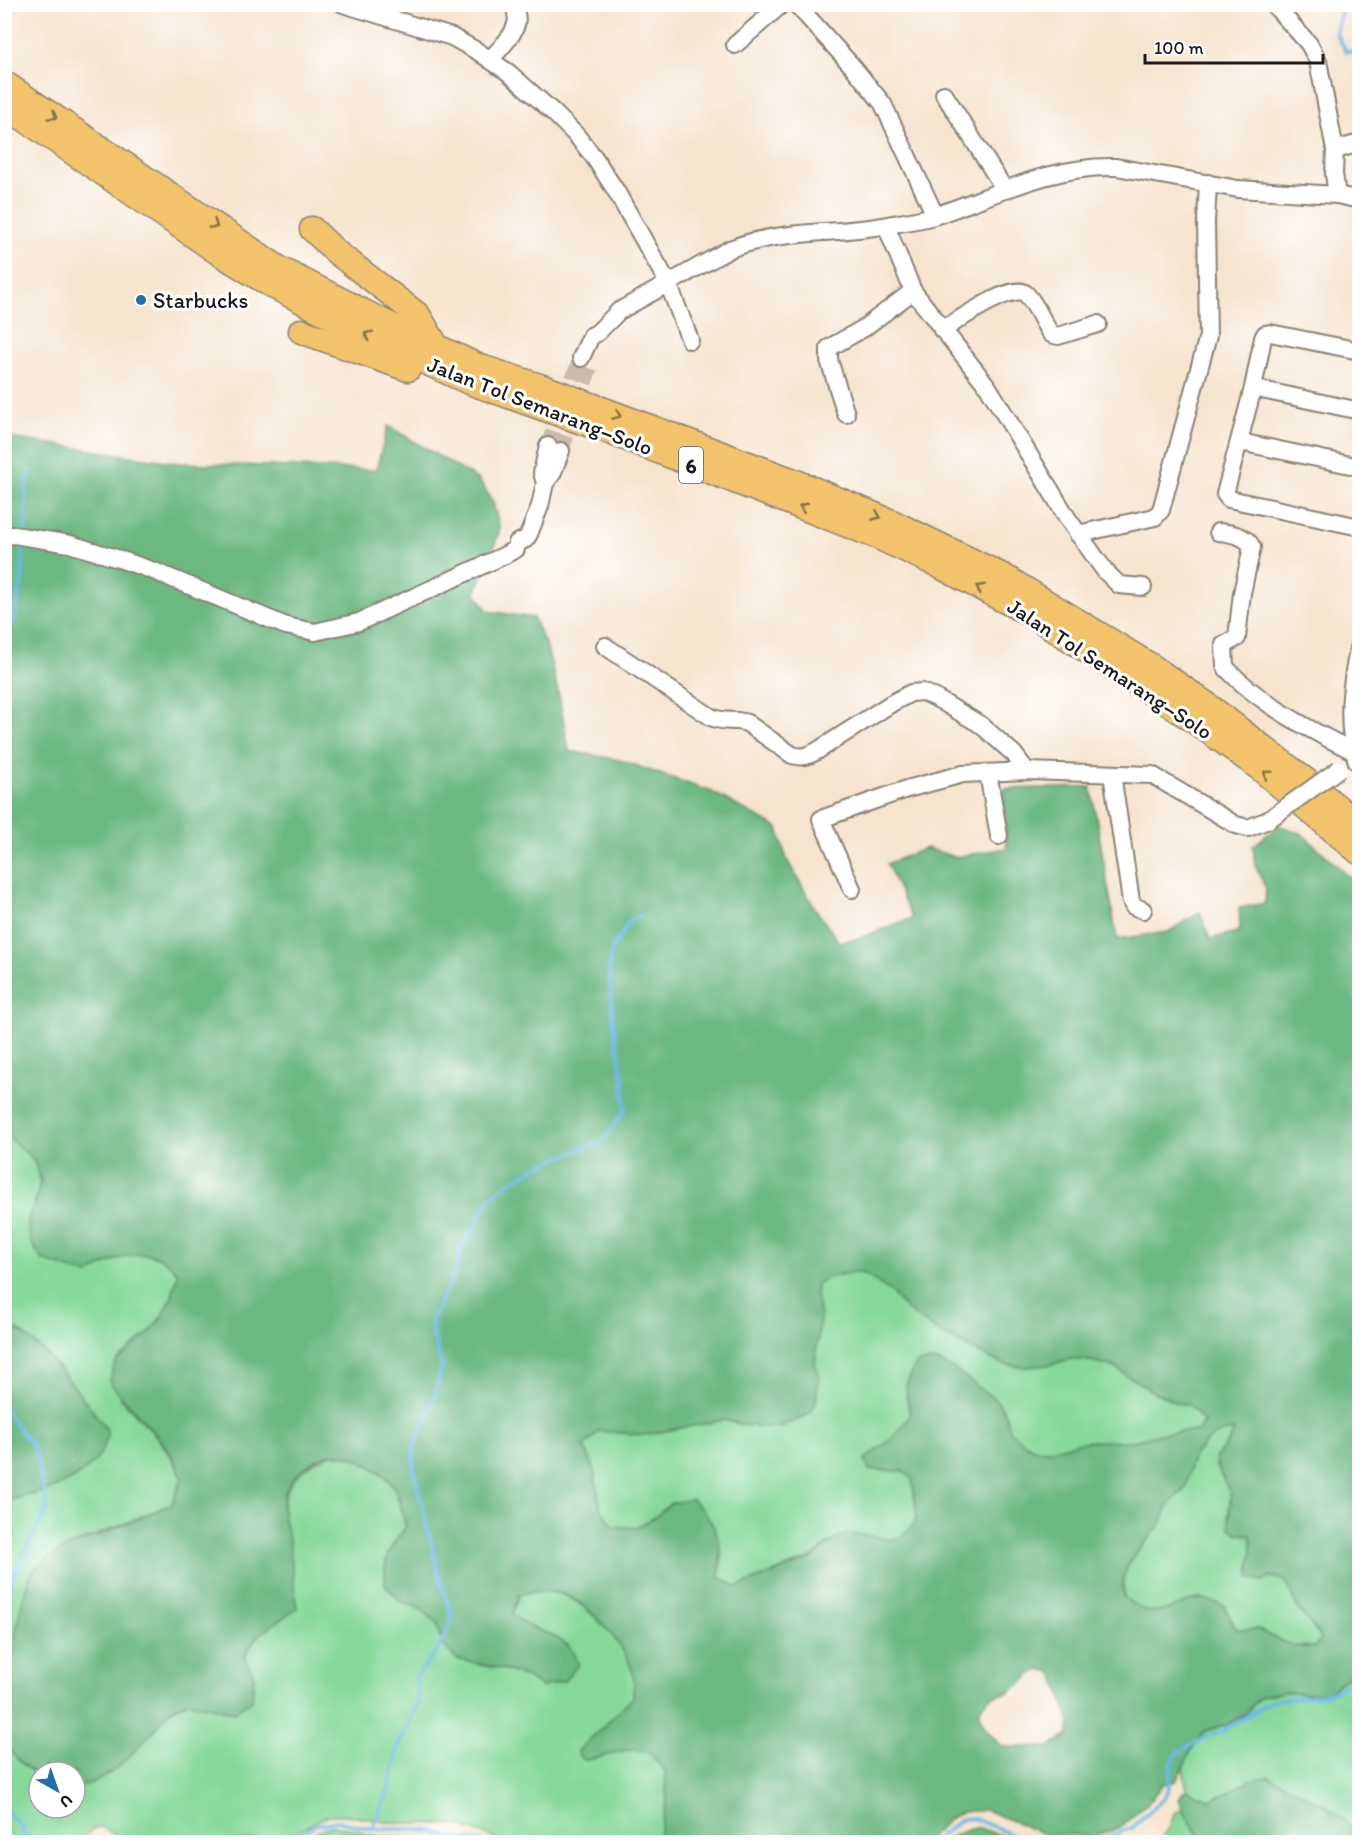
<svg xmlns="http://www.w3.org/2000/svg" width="1364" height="1847" viewBox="0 0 1364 1847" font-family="Itim,sans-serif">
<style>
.green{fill:#85d899;stroke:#507a5a;stroke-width:1.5}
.forest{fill:#6cb881;stroke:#446a4e;stroke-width:1.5;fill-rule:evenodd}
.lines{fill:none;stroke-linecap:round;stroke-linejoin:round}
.stream{stroke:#6eb9e7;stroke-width:4}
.minor-tunnel{stroke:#cabcaa;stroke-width:16;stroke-dasharray:16 8;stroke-linecap:butt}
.minor-casing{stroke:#898075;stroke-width:20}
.highway-casing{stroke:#898075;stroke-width:27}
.minor{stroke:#fff;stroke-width:16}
.highway{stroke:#f2c36a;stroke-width:24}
.minor-bridge-casing{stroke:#898075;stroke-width:20;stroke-linecap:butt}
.minor-bridge{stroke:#fff;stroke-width:16}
.oneway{stroke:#877043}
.poi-dot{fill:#1f6fb2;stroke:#fff;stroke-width:2}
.labels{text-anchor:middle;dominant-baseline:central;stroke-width:6;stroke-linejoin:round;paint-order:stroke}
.shield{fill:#fff;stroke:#606060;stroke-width:1.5}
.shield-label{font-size:21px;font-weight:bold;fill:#1c1c1c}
.poi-label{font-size:22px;fill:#1c1c1c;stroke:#fff;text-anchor:start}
.street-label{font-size:22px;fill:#1c1c1c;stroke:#fff}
</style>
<rect width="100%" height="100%" fill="#fff"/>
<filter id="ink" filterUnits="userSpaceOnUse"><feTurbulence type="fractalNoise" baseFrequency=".0167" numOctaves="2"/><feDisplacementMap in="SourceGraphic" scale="12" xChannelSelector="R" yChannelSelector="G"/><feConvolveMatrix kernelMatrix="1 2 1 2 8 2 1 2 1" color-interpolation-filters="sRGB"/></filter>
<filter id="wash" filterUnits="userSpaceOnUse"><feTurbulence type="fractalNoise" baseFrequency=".008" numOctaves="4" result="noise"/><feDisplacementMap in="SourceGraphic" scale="24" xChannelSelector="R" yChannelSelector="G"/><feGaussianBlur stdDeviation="1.35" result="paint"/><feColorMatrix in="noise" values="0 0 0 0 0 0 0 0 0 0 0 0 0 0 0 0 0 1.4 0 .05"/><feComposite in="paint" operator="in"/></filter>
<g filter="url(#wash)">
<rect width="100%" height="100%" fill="#f6e4ce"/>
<g class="green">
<path d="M5,1134c8,8 22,16 28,25 14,20 2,43 -6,63l61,53c28,-19 67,-35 90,-1l-6,23 -10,19 -13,17 -16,14 -12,52c24,25 47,46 61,79l-10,26 -105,43 -35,25 -15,51 -12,88v-209l50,-15 21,-10 18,-15 -3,-53 -44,-54 -25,-23 -17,-7z"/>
<path d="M854,1272l11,2 26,18 15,17 32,23 64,32 23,3 24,-2 21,-6 22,2 22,6 38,24 25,12 12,1 15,18 -6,9 -33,2 -32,8 -49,1 -34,8 -11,1 -10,-5 -18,-12 -6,-20 -6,-10 -17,-14 -76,5 4,21 -18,23 -27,21 4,10 34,1 9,7 5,39 -6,11 -10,9 -11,3 -23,-5 -40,9 -16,14 -74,29 -18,-10 3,-22 -51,-52 -16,14 -18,11 -23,-2 -13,-16 -8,-44 -9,-20 15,-15 44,4 81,-15 23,6 64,-14 5,-11 3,-27 -4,-10 5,-47 -4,-22 1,-11 12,-7z"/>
<path d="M1234,1430l-4,10 -14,17v10l15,27 -3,23 11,17 12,1 3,12 -5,20 12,14c7,-3 15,-6 22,-1 8,6 10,17 13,25 6,13 21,22 24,36l-6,6 -22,-1 -35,-17h-21l-12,-23 -32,-6 -20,9 -21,3 -10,-2 -17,-13c-6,-35 18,-47 35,-72 5,-7 7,-17 13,-24 3,-5 10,-8 13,-13 6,-12 2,-23 11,-35 12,-14 20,-22 38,-23z"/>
<path d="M332,1454l24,4 21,12 17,15 12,42c-18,22 -22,30 -21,58l16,16 20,8 16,14 5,21 38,21 22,4 22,7 18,11 22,-6 14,-17 -10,-19 -18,-11 -20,-7 -18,-12 7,-21c16,-3 31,-5 46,2 25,10 63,52 68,79 2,7 0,16 0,23l-55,53 1,5 5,4c25,-2 36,-15 65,-8l16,19 2,30 -10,41h-153l-47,-17 -73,-3 -37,-7h-18l-42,21 -53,6h-111l-18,-14 -5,-1 -6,1 -17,14h-72l-1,-106c7,19 20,30 35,41v31h36v-21l7,-1 74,-57 12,-18 21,-9 45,10 20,-35 -9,-21 11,-19 41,-29c-5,-22 -5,-44 -8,-66 -1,-9 -6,-18 -6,-27 -1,-34 20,-49 49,-61z"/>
<path d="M1359,1667v173l-33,-35 -20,-8 -59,-16 -17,11 -20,8 -23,-10 -4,-22 9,-19 13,-18 23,-7 18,-11 15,-17 22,-4 23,2 22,-1z"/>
<path d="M1183,1810l19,32h-40l1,-7 7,-8 4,-14z"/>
<path d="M332,1826l25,4 10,5 48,3 31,4h-149l24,-13z"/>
</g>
<g class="forest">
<path d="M388,426l91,54 14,22 7,27 -10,30 -15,33 13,19 45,7 14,30 12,48 10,55 51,9 92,32 66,36 9,32 29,50 23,32 18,-3 55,-21 -25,-54 39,-16 29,9 52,-9 -4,-59 88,-2 26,152 51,-7 32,-20 10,27 30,-8 -1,-23 26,-5 1,-15 -11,-22 -2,-20 26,-21 23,9 57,51v782l-31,26 -22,1 -23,-2 -22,4 -15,17 -18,11 -23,7 -13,18 -16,32 -14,4 -14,18 -26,23 -11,5 -23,5 -45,-2 -57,-24 -23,2 -11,5 -28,25h-267l10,-41 -2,-30 -16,-19c-28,-7 -40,6 -66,8l-4,-4 -1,-5 55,-53c0,-7 2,-16 0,-23 -5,-27 -43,-70 -68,-80 -15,-6 -30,-3 -46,-1l-7,21 18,12 20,7 18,11 11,19 -15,17 -22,6 -18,-11 -22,-7 -46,-10 -14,-15 -5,-21 -16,-14 -20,-8 -16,-16c-1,-28 3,-36 21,-58 -3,-11 -7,-36 -14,-43 -12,-14 -41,-32 -60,-30 -18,2 -42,24 -48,40 -5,16 2,31 5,45 4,23 3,46 8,69l-41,29 -11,19 9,21 -2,23 -18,12c-9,-1 -39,-10 -46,-10 -20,3 -23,17 -35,29 -21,23 -45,53 -78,56v-15h-36v5c-14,-10 -32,-23 -34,-41 -4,-22 16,-150 28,-165 19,-22 51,-30 76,-40 21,-9 42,-18 63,-27l10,-26c-3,-7 -5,-15 -10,-22 -17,-27 -44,-48 -63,-75l7,-19 33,-29 13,-17 10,-19 6,-23c-24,-34 -62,-18 -90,1l-45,-15 -12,-17 -4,-21 8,-19 6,-23 -8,-21 -28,-25 -1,-697 175,26 197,7zM854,1272l11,2 26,18 15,17 32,23 64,32 23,3 24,-2 21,-6 22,2 22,6 38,24 25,12 12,1 15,18 -6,9c-10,1 -21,1 -32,2 -12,1 -23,7 -35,8 -15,1 -31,-1 -46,1 -20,1 -38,15 -57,3 -25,-14 -15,-19 -27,-39 -5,-8 -14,-12 -21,-17 -19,-15 -39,-35 -64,-25l-10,21 4,31 -18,23 -27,20 4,11 34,1 9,7 5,39 -6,11 -10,9 -11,3 -23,-5 -18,-1 -11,3 -27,22 -74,28 -18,-10c5,-35 -2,-54 -27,-78l-21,4 -16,14 -18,11 -23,-2 -13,-16 -8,-44 -9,-20 15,-15 44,4 81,-15 23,6 24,1 11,-1 20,-8 9,-6 5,-10 3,-28 -4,-10 5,-47 -4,-22 1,-11 12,-7zM1234,1430l-4,10 -14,17c0,17 11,22 14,36 3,11 -3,22 0,35l9,6 12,1c4,15 -3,28 -1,43l11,3 11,-4 10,2 7,8 9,21 21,27 1,6 -6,6 -22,-1 -35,-17h-21l-12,-23c-8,-3 -16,-7 -24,-7 -8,0 -15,4 -23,7 -24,10 -34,6 -53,-9 -6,-34 17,-47 35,-71 5,-8 7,-18 13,-25 3,-4 10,-8 13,-13 6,-11 2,-23 11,-35 11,-13 21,-22 38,-23zM1040,1669l11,3 4,5 15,45 -2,13 -19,12h-46c-11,-11 -35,-32 -16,-47 5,-5 15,-5 22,-8 11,-6 19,-17 31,-23z"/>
<path d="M5,1325c31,7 82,78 102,105 0,32 -34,52 -62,61 -13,4 -28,5 -40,11z"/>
<path d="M1269,1776c25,14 83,37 90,66h-157l-19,-32 -4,-11 3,-6 5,-3 23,10 20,-8 17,-11z"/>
<path d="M976,1827l45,15h-77l10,-7z"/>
</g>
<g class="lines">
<g class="stream">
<path d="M1343,4l-7,29 10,18 14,2"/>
<path d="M25,531l1,-50 5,-11"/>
<path d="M4,631l9,-8 9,-42 2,-39"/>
<path d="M4,1410l30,38 14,60 -35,67 -7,22 -2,13"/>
<path d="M4,1809l18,18 3,15"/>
<path d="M373,1829l16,-41 10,-43 19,-42 -2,-25 22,-29 12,-24 1,-11 -13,-42 -24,-102v-23l19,-43 9,-38 -10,-34v-13l24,-48 5,-23 29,-49 17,-15 29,-17 43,-17 22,-7 24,-33 -2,-34 -10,-56 -4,-46 2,-23 5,-9 13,-20 9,-6"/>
<path d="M287,1842l28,-17 22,-4 36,8h42l19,3 16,6 31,4"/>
<path d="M933,1842l28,-23 11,-1 41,17 24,3 44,3 35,-6 6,-4 10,-3 32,-30 5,-11 2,-20 4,-11 9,-7 26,-14 11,-3 52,-32 45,-4 19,-5 23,-18"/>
</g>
</g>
</g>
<g filter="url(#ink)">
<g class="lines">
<g class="minor-tunnel">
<path d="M548,446l33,-88"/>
<path d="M561,451l31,-90"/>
</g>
<defs>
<g id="minor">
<path d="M343,4l109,33 25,14 32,22 44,39 23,23 18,22 22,34 52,92 22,57"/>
<path d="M796,4l57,63 30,37 52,111"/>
<path d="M1273,4l36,40 9,17 17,89"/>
<path d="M735,45l47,-41"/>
<path d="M490,60c10,-12 31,-30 26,-46"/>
<path d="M944,94l61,96"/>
<path d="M1337,195l-3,-21 1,-24 25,-7"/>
<path d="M886,226l27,65 75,96 80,132 37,52 14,14 24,2"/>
<path d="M942,330c14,-8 72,-49 84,-36 11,11 16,28 25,40l7,2 40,-12"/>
<path d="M1360,351l-90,-18 -5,1 -2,4 -10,50 -28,106 4,5 131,28"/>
<path d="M581,358l10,-22 6,-3 22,-22 111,-62c50,-20 106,-14 158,-24 16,-3 33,-5 49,-10 59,-20 115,-50 179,-48l122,22 99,6 23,5"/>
<path d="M1253,388l107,23"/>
<path d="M846,414l-17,-54v-12l35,-20 49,-37"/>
<path d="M1240,442l120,25"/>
<path d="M545,483l-3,-10 6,-27"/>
<path d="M1218,532c12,1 28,3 34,15l-10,46 -5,45 -13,7 1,20 2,4c33,35 83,61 126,82"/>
<path d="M1078,534l77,-17 6,-7 47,-174 -2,-114 2,-39"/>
<path d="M4,536l10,-1 56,9 49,15 35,12 132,55 29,6 44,-10 144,-66 13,-7 1,-6 9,-4 3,-5 11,-28 5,-23 7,-9 9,-23"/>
<path d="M605,646l106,71c12,6 24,2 36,6l45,32c10,3 16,1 25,-4l75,-48 19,-10 11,-1 12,5 47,28 33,29 13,17"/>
<path d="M1357,762c-12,-40 -6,-81 3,-121"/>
<path d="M988,773l11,63"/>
<path d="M1112,774l19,127 2,5 10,4"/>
<path d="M852,889l-31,-70 86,-30 56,-15 64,-3 125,4 84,50 12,3 20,-8"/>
</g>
<g id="highway">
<path d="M4,83l276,186 96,49 102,48 65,21 256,96 95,40 111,54 148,90 52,36 103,79 52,44"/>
<path d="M4,105l212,146 53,33 108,56 92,42 138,49 271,106 58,27 101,54 156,102 65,47 102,86"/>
<path d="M312,229l24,23 82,63 19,32"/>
<path d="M301,331l107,38"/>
</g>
</defs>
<use href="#minor" class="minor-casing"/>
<use href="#highway" class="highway-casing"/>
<use href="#minor" class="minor"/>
<use href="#highway" class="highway"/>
<defs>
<path id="minor-bridge" d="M1268,820l71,-51"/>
</defs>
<use href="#minor-bridge" class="minor-bridge-casing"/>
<use href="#minor-bridge" class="minor-bridge"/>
</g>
<defs><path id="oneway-chevron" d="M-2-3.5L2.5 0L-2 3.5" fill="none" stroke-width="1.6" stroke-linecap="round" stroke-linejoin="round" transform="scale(1.5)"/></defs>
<g class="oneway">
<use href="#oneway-chevron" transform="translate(53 116) rotate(34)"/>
<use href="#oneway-chevron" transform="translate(214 225) rotate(34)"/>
<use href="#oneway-chevron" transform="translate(368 335) rotate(-153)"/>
<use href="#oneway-chevron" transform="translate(617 415) rotate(21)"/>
<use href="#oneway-chevron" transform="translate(803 507) rotate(-158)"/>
<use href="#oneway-chevron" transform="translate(877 516) rotate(23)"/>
<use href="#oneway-chevron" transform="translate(980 588) rotate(-153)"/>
<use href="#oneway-chevron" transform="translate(1267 774) rotate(-140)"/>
</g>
</g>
<circle class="poi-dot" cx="141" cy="300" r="6"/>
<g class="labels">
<rect class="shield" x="679" y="447" width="24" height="36" rx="4.5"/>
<g class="shield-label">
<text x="691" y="465">6</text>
</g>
<g class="poi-label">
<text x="153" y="300">Starbucks</text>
</g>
<g class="street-label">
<text transform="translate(540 406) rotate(21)">Jalan Tol Semarang–Solo</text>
<text transform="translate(1110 669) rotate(33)">Jalan Tol Semarang–Solo</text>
</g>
</g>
<rect width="1364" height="1847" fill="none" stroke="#fff" stroke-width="24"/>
<g transform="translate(57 1790) rotate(140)"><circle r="28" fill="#ffffff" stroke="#a4a4a4" stroke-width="1.5"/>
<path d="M0-4.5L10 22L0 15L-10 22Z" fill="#1f6fb2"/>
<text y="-9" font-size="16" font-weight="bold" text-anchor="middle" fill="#1c1c1c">U</text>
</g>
<path d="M1145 54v9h178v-9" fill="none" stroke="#1c1c1c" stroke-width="3"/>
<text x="1154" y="54" font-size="18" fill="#1c1c1c" stroke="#ffffff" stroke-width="4.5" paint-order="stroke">100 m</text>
</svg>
